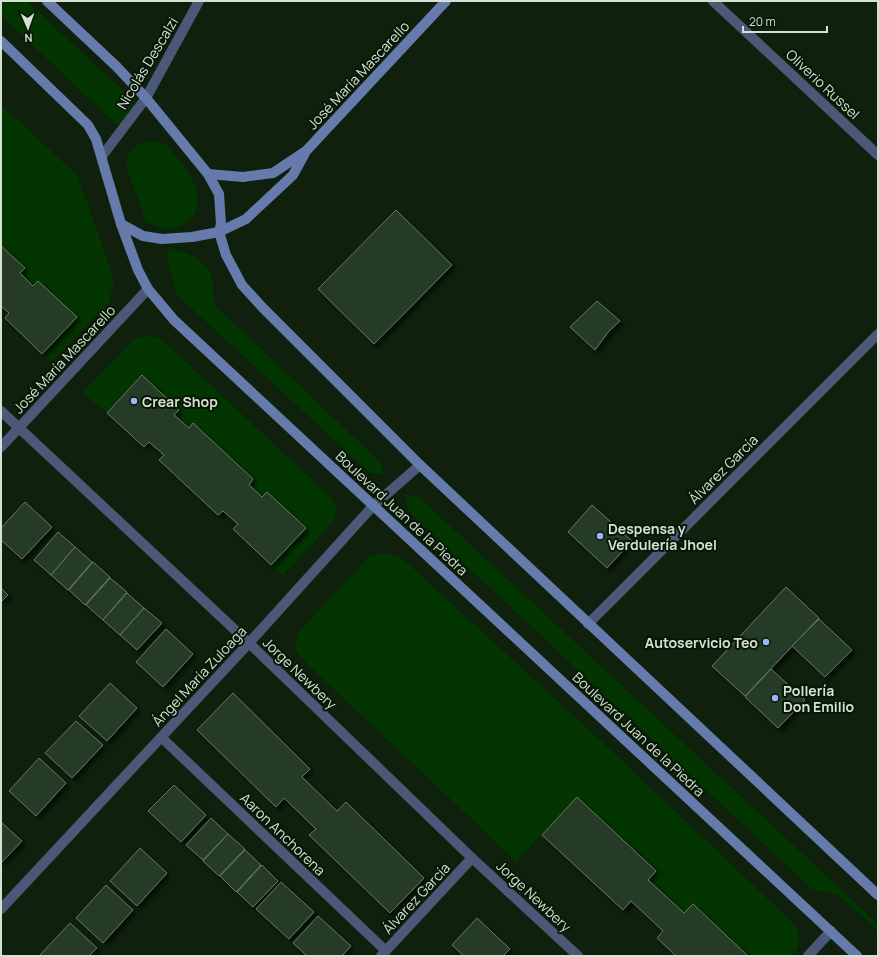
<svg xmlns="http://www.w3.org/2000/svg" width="879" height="957" viewBox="0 0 879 957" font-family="Manrope,sans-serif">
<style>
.green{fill:#023500}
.building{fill:#283b26;stroke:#647962;filter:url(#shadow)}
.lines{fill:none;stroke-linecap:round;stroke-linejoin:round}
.street{stroke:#4c5877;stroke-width:10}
.secondary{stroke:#677aac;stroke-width:10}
.poi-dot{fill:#99b5fd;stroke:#061805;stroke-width:1.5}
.labels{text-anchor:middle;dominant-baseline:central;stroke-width:4;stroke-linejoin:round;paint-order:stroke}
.street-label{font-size:14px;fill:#d5e1d3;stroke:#061805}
.poi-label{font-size:14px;font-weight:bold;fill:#d5e1d3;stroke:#061805;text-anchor:start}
</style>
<defs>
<filter id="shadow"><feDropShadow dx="3.5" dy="3.5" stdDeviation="2" flood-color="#0009"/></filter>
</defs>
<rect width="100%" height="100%" fill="#0f210d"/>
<g class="green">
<path d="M1,1h25l106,98 2,10 -8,14 -9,2 -116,-110z"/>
<path d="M1,105l77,71 36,104 -5,23 -58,59 -9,-8 35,-37 -39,-36 -5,5 -13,-13 5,-5 -24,-22z"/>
<path d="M145,141l17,2 6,3c8,12 19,23 25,36 17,34 -17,61 -47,39 -3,-8 -5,-17 -9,-26 -9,-23 -21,-40 8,-54z"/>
<path d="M168,248c16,2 39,12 44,30 3,13 -2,16 6,30l163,155 2,12 -13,-2 -193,-178 -9,-35z"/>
<path d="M146,336l13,1 174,162 4,11 -4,12 -50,53 -12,-10 34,-38 -38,-35 -5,5 -13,-12 4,-6 -60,-55 -4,4 -15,-13 5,-6 -37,-34 -35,38 -25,-21 52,-53z"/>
<path d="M405,495l14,2 459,427v7l-38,-35 -28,-7 -404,-378z"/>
<path d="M385,553l18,6 213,196 177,168c8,11 9,22 -1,33h-44l-55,-52 -9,9 -36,-33 8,-9 -79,-74 -61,64 -215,-203 -6,-12 4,-15 71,-75z"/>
</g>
<g class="building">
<path d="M396,210l56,55 -78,79 -56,-55z"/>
<path d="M1,246l24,22 -5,5 13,13 5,-5 39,36 -35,37 -37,-36 4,-5 -8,-7z"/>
<path d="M597,301l23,20 -11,10 -14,19 -25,-23z"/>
<path d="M142,375l37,35 -5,5 15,13 4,-5 60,56 -4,6 13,12 5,-5 39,36 -35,37 -38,-36 5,-5 -15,-13 -5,4 -59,-55 5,-5 -15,-13 -5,5 -37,-34z"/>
<path d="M25,502l27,25 -30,32 -21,-19v-12z"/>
<path d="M592,505l40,36 -25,27 -39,-36z"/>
<path d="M58,532l17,15 -24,28 -17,-15z"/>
<path d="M75,547l17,15 -24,28 -17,-15z"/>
<path d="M93,562l17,15 -25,28 -16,-15z"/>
<path d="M110,578l17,14 -24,28 -17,-15z"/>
<path d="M786,587l33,31 -74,78 -33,-30z"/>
<path d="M1,588l7,7 -7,7z"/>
<path d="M127,593l17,15 -24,27 -17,-15z"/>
<path d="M144,608l18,15 -25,27 -17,-15z"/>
<path d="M819,619l33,31 -27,27 -33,-31z"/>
<path d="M166,629l27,25 -30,33 -27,-25z"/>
<path d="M771,669l34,31 -27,28 -33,-31z"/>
<path d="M110,683l27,25 -30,33 -28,-25z"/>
<path d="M233,693l77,76 -8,8 35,34 9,-9 78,76 -34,35 -81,-78 7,-6 -32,-31 -8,9 -79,-77z"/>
<path d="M76,721l27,24 -31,33 -27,-25z"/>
<path d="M39,758l27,25 -30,33 -27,-25z"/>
<path d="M174,785l32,30 -25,27 -33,-31z"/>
<path d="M577,797l79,74 -8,9 36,33 9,-9 55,52h-72l-19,-18 6,-7 -32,-30 -8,9 -81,-75z"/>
<path d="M211,818l17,16 -25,26 -17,-15z"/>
<path d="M1,822l21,19 -21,22z"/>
<path d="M228,834l17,15 -26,27 -16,-15z"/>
<path d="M140,848l27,25 -30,33 -27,-25z"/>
<path d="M245,850l16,15 -25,27 -16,-16z"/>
<path d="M262,865l16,16 -25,26 -16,-15z"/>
<path d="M281,882l33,30 -25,27 -33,-30z"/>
<path d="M106,885l27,25 -30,33 -27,-25z"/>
<path d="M318,916l33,30 -9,10h-35l-14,-13z"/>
<path d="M477,918l33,31 -7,7h-39l-12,-11z"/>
<path d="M70,923l27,25 -8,8h-50z"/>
</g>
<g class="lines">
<g class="street">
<path d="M713,1l165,154"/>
<path d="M102,156l44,-58 53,-97"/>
<path d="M1,411l248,232 223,215 106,98"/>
<path d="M1,447l147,-158"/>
<path d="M588,624l290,-290"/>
<path d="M162,738l224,213"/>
<path d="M1,909l248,-266 124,-137 47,-41"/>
<path d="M381,956l91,-98"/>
<path d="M808,956l23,-25"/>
</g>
<g class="secondary">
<path d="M47,1l69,65 30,32 62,76 11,20 2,30 -2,8 7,23 16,30 21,23 157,157 458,430"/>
<path d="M1,41l87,84 8,14 25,85 17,46 10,19 26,31 683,636"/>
<path d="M208,174l35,3 30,-4 33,-22 140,-150"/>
<path d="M121,224l22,12 19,3 30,-2 27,-5 27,-13 47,-44 12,-22"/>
</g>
</g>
<g class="poi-dot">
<circle cx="134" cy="401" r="4"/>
<circle cx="600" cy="536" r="4"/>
<circle cx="766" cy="642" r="4"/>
<circle cx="775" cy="698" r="4"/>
</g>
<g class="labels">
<g class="street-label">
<text transform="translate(147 63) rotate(-59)">Nicolás Descalzi</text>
<text transform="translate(358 75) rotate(-47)">José María Mascarello</text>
<text transform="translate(823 84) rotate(43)">Oliverio Russel</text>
<text transform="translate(64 359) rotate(-47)">José María Mascarello</text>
<text transform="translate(723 469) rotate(-45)">Álvarez García</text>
<text transform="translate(402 513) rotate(43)">Boulevard Juan de la Piedra</text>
<text transform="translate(300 673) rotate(44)">Jorge Newbery</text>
<text transform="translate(199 676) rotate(-47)">Ángel María Zuloaga</text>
<text transform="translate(639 734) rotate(43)">Boulevard Juan de la Piedra</text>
<text transform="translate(283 834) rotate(44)">Aaron Anchorena</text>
<text transform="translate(534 896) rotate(43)">Jorge Newbery</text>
<text transform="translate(416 898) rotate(-47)">Álvarez García</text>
</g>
<g class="poi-label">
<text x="142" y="401">Crear Shop</text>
<text x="608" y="528">Despensa y<tspan x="608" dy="16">Verdulería Jhoel</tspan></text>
<text x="758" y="642" text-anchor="end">Autoservicio Teo</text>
<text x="783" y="690">Pollería<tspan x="783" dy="16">Don Emilio</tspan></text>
</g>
</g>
<rect width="879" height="957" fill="none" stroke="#d5e1d3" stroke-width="4"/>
<g transform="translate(28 28) rotate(178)" stroke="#061805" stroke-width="3" paint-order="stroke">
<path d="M0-3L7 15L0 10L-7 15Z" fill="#d5e1d3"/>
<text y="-6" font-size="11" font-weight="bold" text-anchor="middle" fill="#d5e1d3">N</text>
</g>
<path d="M743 26v6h84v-6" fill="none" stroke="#d5e1d3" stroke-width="2"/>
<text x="749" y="26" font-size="12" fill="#d5e1d3" stroke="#061805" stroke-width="3" paint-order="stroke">20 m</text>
</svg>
